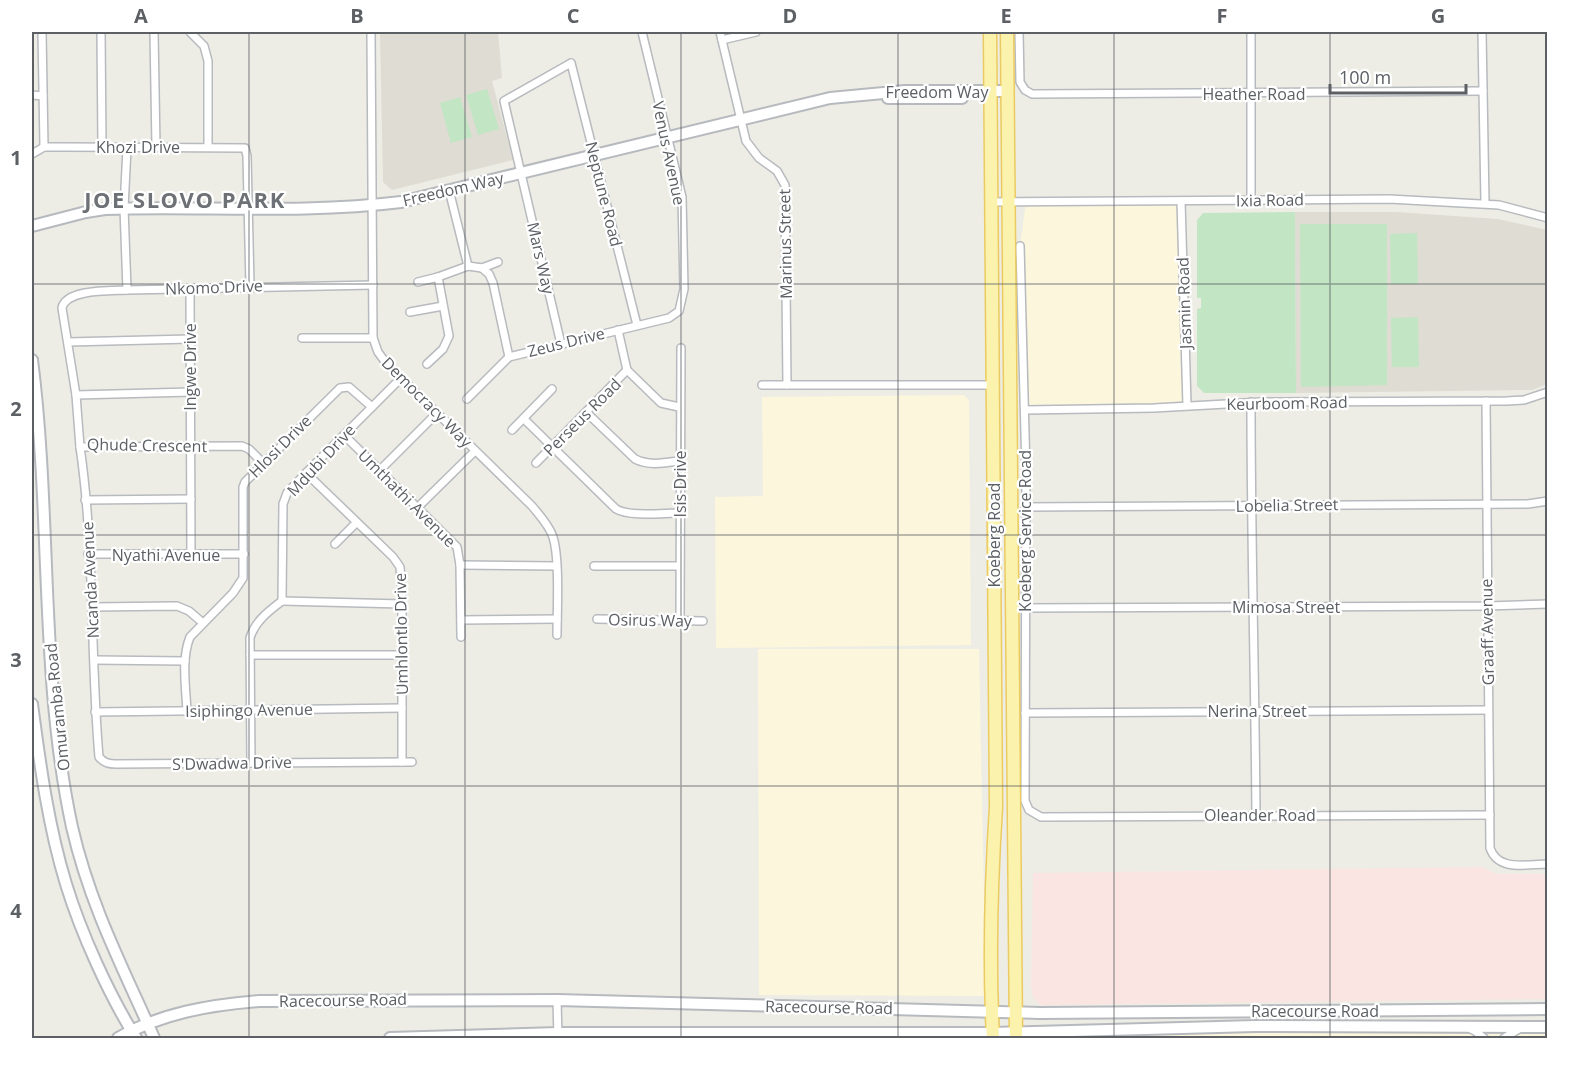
<svg xmlns="http://www.w3.org/2000/svg" width="1579" height="1070" viewBox="0 0 1579 1070" font-family="'Open Sans',sans-serif">
<style>
.commercial{fill:#fcf6dc}
.education{fill:#dedcd3}
.medical{fill:#fae5e2}
.green{fill:#c2e5c4}
.lines{fill:none;stroke-linecap:round;stroke-linejoin:round}
.street-casing{stroke:#b7babe;stroke-width:10}
.secondary-casing{stroke:#b6b9be;stroke-width:14}
.primary-casing{stroke:#ebcb61;stroke-width:15}
.street{stroke:#fff;stroke-width:7}
.secondary{stroke:#fff;stroke-width:10}
.primary{stroke:#fbf3ad;stroke-width:12}
.grid{fill:none;stroke:#5c6064;stroke-width:1.5;stroke-opacity:0.55}
.labels{text-anchor:middle;dominant-baseline:central;stroke-width:4.5;stroke-linejoin:round;paint-order:stroke}
.street-label{font-size:16px;fill:#5c6064;stroke:#fff}
.district-label{font-size:22px;font-weight:bold;letter-spacing:1.5px;fill:#6d7176;stroke:#fff}
.neatline{fill:none;stroke:#5c6064;stroke-width:2}
.grid-label{font-size:20px;text-anchor:middle;font-weight:bold;fill:#5c6064}
</style>
<rect width="100%" height="100%" fill="#eeede5"/>
<g class="commercial">
<path d="M1181,201l6,204 -162,5 -5,-164 6,-44z"/>
<path d="M964,395l5,5 2,245 -255,3 -1,-151 48,-1 -1,-99z"/>
<path d="M758,649h221l7,347 -227,-1z"/>
<path d="M1547,1027l1,11h-532l25,-7z"/>
</g>
<g class="education">
<path d="M380,32h118l4,46 -10,3 21,79 -121,30 -9,-8z"/>
<path d="M1295,212h101l102,7 49,11v154l-15,6 -236,3z"/>
</g>
<path class="medical" d="M1482,867l15,7h50v125l-507,6 -7,-8 -2,-10 2,-114z"/>
<g class="green">
<path d="M487,89l12,40 -21,6 -12,-40z"/>
<path d="M460,97l12,40 -21,6 -11,-40z"/>
<path d="M1295,212l1,181h-92l-7,-7v-77l4,-1v-10h-4v-78l6,-7z"/>
<path d="M1300,224h87v161l-86,2z"/>
<path d="M1417,233l1,51h-27l-1,-50z"/>
<path d="M1418,317l1,50h-27l-1,-49z"/>
</g>
<g class="lines">
<defs>
<g id="street">
<path d="M42,32l2,115"/>
<path d="M101,32l1,115"/>
<path d="M154,32l2,115"/>
<path d="M190,32l14,14 4,15v86"/>
<path d="M371,32l2,306 5,14 8,11 146,143c8,10 17,19 21,31 7,22 4,74 4,98"/>
<path d="M720,32l26,109 13,17 18,13 8,14 2,200"/>
<path d="M1019,32l1,50 5,8 7,4 451,-3"/>
<path d="M1251,32v168"/>
<path d="M1482,32l3,171"/>
<path d="M722,40l34,-8"/>
<path d="M32,95l11,1"/>
<path d="M127,148l-3,60 3,82"/>
<path d="M32,154l12,-7h20l181,1 2,8 3,130"/>
<path d="M449,190l19,76"/>
<path d="M1181,201l6,204"/>
<path d="M991,202l398,-3 110,6 49,13"/>
<path d="M1020,246l6,225 -1,330 4,9 12,7 449,-2"/>
<path d="M482,268l7,6 4,9 16,74"/>
<path d="M418,282l20,-5 30,-11 14,2 16,-6"/>
<path d="M190,288l1,267"/>
<path d="M410,312l33,-6"/>
<path d="M618,330l9,40 34,33 18,4"/>
<path d="M302,338h71"/>
<path d="M68,342l122,-3"/>
<path d="M561,344l-57,-243 67,-38 66,262"/>
<path d="M427,364l16,-15 6,-13 -11,-59"/>
<path d="M762,385h231"/>
<path d="M191,392l-115,3 4,52 162,-1 7,3 14,14"/>
<path d="M76,395l-14,-87c4,-19 48,-17 65,-18l246,-5"/>
<path d="M467,399l42,-42 160,-39 10,-7 5,-22 -2,-92 -40,-165"/>
<path d="M1486,401l4,447c8,24 37,16 58,16"/>
<path d="M1251,402c0,138 4,275 5,413"/>
<path d="M1025,410l129,-2 108,-6 244,-1 18,-1 24,-8"/>
<path d="M587,413l48,46c14,7 29,4 44,2"/>
<path d="M524,419l92,90c14,8 46,4 64,4"/>
<path d="M512,430l40,-41"/>
<path d="M344,435l113,112 3,18 1,72"/>
<path d="M80,447c15,102 10,207 19,310 5,6 10,7 17,7l296,-2"/>
<path d="M536,463l91,-93"/>
<path d="M380,470l57,-57"/>
<path d="M306,473l87,84 7,10 2,26v169"/>
<path d="M85,500l106,-1"/>
<path d="M1025,507l503,-3 20,-3"/>
<path d="M417,508l58,-57"/>
<path d="M335,544l21,-21"/>
<path d="M88,554h156"/>
<path d="M460,565l96,1"/>
<path d="M594,566h85"/>
<path d="M282,601l120,3"/>
<path d="M92,607l85,-1 12,5 14,12"/>
<path d="M1024,608l463,-2 61,-2"/>
<path d="M597,619l106,2"/>
<path d="M461,620l96,-1"/>
<path d="M680,620l1,-272"/>
<path d="M250,655h152"/>
<path d="M94,660l91,1"/>
<path d="M95,712l307,-4"/>
<path d="M187,712c-1,-24 -6,-53 3,-75l43,-44 10,-15v-91l2,-5 95,-94 9,-1 23,20"/>
<path d="M1025,713l463,-3"/>
<path d="M251,763l-1,-125c5,-17 19,-27 32,-37l1,-97 4,-11 19,-20 95,-95"/>
<path d="M557,1000l1,38"/>
<path d="M1469,1028l6,3 9,7"/>
<path d="M1504,1038l15,-9"/>
</g>
<g id="secondary">
<path d="M888,98h74"/>
<path d="M32,226l54,-14 19,-3c98,-3 198,5 296,-7l429,-104 75,-7h102"/>
<path d="M32,360c20,155 7,314 40,467 18,78 50,139 82,211"/>
<path d="M32,704c8,60 16,121 34,180 15,49 43,111 70,154"/>
<path d="M118,1038c43,-25 92,-33 141,-37l298,-1 483,13 508,-4"/>
<path d="M390,1038l168,-5h435l262,-7 293,1"/>
</g>
<g id="primary">
<path d="M990,32l6,775c-5,77 -7,154 -3,231"/>
<path d="M1007,32l9,1006"/>
</g>
</defs>
<use href="#street" class="street-casing"/>
<use href="#secondary" class="secondary-casing"/>
<use href="#primary" class="primary-casing"/>
<use href="#street" class="street"/>
<use href="#secondary" class="secondary"/>
<use href="#primary" class="primary"/>
</g>
<path class="grid" d="M249,32v1006M465,32v1006M681,32v1006M898,32v1006M1114,32v1006M1330,32v1006M32,284h1516M32,535h1516M32,786h1516"/>
<g class="labels">
<g class="street-label">
<text x="937" y="92">Freedom Way</text>
<text x="1254" y="94">Heather Road</text>
<text x="138" y="147">Khozi Drive</text>
<text transform="translate(669 153) rotate(78)">Venus Avenue</text>
<text transform="translate(453 189) rotate(-13)">Freedom Way</text>
<text transform="translate(604 194) rotate(76)">Neptune Road</text>
<text transform="translate(1270 200) rotate(-1)">Ixia Road</text>
<text transform="translate(785 244) rotate(-91)">Marinus Street</text>
<text transform="translate(541 258) rotate(77)">Mars Way</text>
<text transform="translate(214 287) rotate(-2)">Nkomo Drive</text>
<text transform="translate(1184 303) rotate(-92)">Jasmin Road</text>
<text transform="translate(566 342) rotate(-14)">Zeus Drive</text>
<text transform="translate(190 367) rotate(-90)">Ingwe Drive</text>
<text transform="translate(427 402) rotate(45)">Democracy Way</text>
<text transform="translate(1287 403) rotate(-1)">Keurboom Road</text>
<text transform="translate(582 417) rotate(-45)">Perseus Road</text>
<text transform="translate(147 445) rotate(1)">Qhude Crescent</text>
<text transform="translate(280 446) rotate(-45)">Hlosi Drive</text>
<text transform="translate(321 460) rotate(-47)">Mdubi Drive</text>
<text transform="translate(680 484) rotate(-90)">Isis Drive</text>
<text transform="translate(407 498) rotate(45)">Umthathi Avenue</text>
<text transform="translate(1287 505) rotate(-1)">Lobelia Street</text>
<text transform="translate(1025 531) rotate(-90)">Koeberg Service Road</text>
<text transform="translate(994 535) rotate(-90)">Koeberg Road</text>
<text x="166" y="555">Nyathi Avenue</text>
<text transform="translate(90 580) rotate(-93)">Ncanda Avenue</text>
<text x="1286" y="607">Mimosa Street</text>
<text transform="translate(650 620) rotate(1)">Osirus Way</text>
<text transform="translate(1487 632) rotate(-91)">Graaff Avenue</text>
<text transform="translate(401 634) rotate(-91)">Umhlontlo Drive</text>
<text transform="translate(57 707) rotate(-96)">Omuramba Road</text>
<text transform="translate(249 710) rotate(-1)">Isiphingo Avenue</text>
<text x="1257" y="711">Nerina Street</text>
<text transform="translate(232 763) rotate(-1)">S'Dwadwa Drive</text>
<text x="1260" y="815">Oleander Road</text>
<text transform="translate(343 1000) rotate(-1)">Racecourse Road</text>
<text transform="translate(829 1007) rotate(1)">Racecourse Road</text>
<text x="1315" y="1011">Racecourse Road</text>
</g>
<g class="district-label">
<text x="185" y="199">JOE SLOVO PARK</text>
</g>
</g>
<rect width="1579" height="1070" fill="none" stroke="#ffffff" stroke-width="66"/>
<path d="M1330 84v9h136v-9" fill="none" stroke="#5c6064" stroke-width="3"/>
<text x="1339" y="84" font-size="18" fill="#5c6064" stroke="#ffffff" stroke-width="4.5" paint-order="stroke">100 m</text>
<rect x="33" y="33" width="1513" height="1004" class="neatline"/>
<g class="grid-label">
<text x="141" y="23">A</text>
<text x="357" y="23">B</text>
<text x="573" y="23">C</text>
<text x="790" y="23">D</text>
<text x="1006" y="23">E</text>
<text x="1222" y="23">F</text>
<text x="1438" y="23">G</text>
<text x="16" y="165">1</text>
<text x="16" y="416">2</text>
<text x="16" y="667">3</text>
<text x="16" y="918">4</text>
</g>
</svg>
